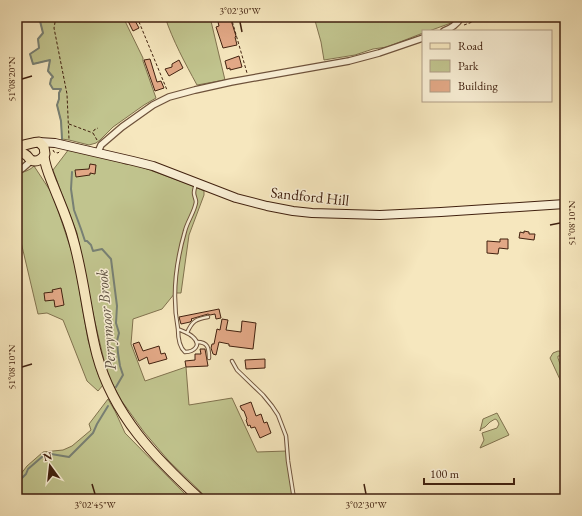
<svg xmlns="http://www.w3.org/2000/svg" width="582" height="516" viewBox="0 0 582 516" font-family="'EB Garamond',serif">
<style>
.green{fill:#c1c48e;stroke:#81724e}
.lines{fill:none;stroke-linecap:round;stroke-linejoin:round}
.stream{stroke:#788074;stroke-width:2}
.building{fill:#e2a886;stroke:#41210f}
.service-casing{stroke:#6e523b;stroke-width:4.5}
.minor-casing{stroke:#6e523b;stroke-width:8}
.secondary-casing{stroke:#41210f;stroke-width:10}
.primary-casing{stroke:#41210f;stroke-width:11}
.path{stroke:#41210f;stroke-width:1;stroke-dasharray:3 2;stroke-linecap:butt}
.service{stroke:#f9efd5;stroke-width:2.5}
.minor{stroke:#f9efd5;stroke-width:5.5}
.secondary{stroke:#f9efd5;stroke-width:8}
.primary{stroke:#f6e7be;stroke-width:9}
.ticks{fill:none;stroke:#41210f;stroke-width:1.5}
.labels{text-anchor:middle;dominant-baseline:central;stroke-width:3;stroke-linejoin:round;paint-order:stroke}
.street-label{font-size:15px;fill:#41210f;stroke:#f9efd5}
.water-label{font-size:16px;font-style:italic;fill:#5d5041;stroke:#f9efd5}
.neatline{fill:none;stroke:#41210f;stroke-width:1.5}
.ticks-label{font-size:10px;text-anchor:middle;fill:#41210f}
</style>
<rect width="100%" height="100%" fill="#f6e7be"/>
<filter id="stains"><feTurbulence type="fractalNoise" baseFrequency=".005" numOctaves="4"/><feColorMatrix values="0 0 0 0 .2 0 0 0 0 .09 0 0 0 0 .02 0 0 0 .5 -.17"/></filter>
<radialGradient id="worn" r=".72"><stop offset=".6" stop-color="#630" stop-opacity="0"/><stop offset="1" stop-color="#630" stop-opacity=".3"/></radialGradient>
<g class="green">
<path d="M39,17h84l20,41v3l13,37 -12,7 -31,22 -13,13 -4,3 -7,2 -20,-5 -7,-1 -1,-18 -4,-16 2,-6v-6l2,-4h-8l-3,-5 1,-5 2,-2 -5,-6 2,-11 -17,4 -3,-10 9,-6 -1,-9 5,-6z"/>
<path d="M165,17h45l15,63 -28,5c-12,-22 -24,-44 -32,-68z"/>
<path d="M314,17h141l-4,6 -22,8h-6v2l-36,14 -14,2 -18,6 -31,5 -3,-18z"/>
<path d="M69,149l39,8 17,7 11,1 55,20 13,6v4l-15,40 -8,58h-6l-13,16 -29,10 -2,25 14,37 41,-14 3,38 43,-7 25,54 30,-1 7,48h-86l-40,-39 -24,-28 -23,-32 -14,-27 -13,-55 -17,-85 -10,-25 -14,-38z"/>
<path d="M34,166l19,29 21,64 14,81 10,34 5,11 -5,6 -11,-10 -24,-61 -16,-7 -9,1 -21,-89v-51c6,-2 12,-3 17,-8z"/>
<path d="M558,351l7,1v4h-7v2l3,9 4,6v12l-2,1 -13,-28 3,-5z"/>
<path d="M108,399l7,12 10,22 65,66h-173v-20l10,-13 16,-14 20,-2 9,-4 19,-16 -2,-6z"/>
<path d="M497,413l12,22 -29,13 4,-8 -2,-7 15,-5 2,-4 -2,-4 -2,-1 -5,3 -5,5 -4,2 -1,2 3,-12z"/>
</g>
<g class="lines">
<g class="stream">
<path d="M39,17l4,16 -5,6 1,9 -9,6 3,10 17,-4 -2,11 5,6 -2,2 -1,5 3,5h8l-2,4v6l-2,6 4,16 1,18"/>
<path d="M72,172l-1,17 3,21 7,19 4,12h2l4,4 2,6 9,-2 9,10 6,47 -1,17 3,10 -2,8 1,12 2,13 3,9 -7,12"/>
<path d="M17,483l9,-9 2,-5 15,-13 8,-2 18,3 24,-24 4,-9 11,-18"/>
</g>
</g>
<g class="building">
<path d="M126,17h7l6,11 -6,3z"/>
<path d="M218,17h12l6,19 -1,1 2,8 -14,3 -7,-21 3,-1 -2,-8z"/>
<path d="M239,56l3,11 -12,3v-2l-3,1 -2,-8z"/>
<path d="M150,59l7,23 4,-1 3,7 -9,3 -11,-31z"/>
<path d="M179,60l4,8 -14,8 -4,-7 7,-2v-3z"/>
<path d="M90,164l6,1 -1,9 -5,-1v2l-14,2 -1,-7 14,-1z"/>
<path d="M524,231l5,1v2h6l-1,6 -15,-2 1,-6 4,1z"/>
<path d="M500,239h8v10l-9,-1 -1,6 -11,-1v-12l13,1z"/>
<path d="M61,288l3,17 -9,2 -1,-7 -9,1 -1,-8 9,-1 -1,-2z"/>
<path d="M219,309l2,9 -5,1 -1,-5 -5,1 -2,-1 -17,5 1,1 -2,2 -9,2 -2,-7z"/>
<path d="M222,319l6,1 -2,10 15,2 1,-11 14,2 -3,26 -24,-3v-2l-10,-2 -3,13 -3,-1 -2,-6 1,-4h2l3,-15 3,1z"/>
<path d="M139,342l4,9 16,-5 2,8 4,-1 2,6 -18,5 -2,-7 -8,4 -6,-17z"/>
<path d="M200,349h5l3,17 -22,1 -1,-6 10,-1v-6h6z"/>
<path d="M265,359v9l-19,1 -1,-9z"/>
<path d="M251,402l5,14 5,-2 3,9 3,-1 4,11 -11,5 -5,-11 -4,1 -1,-3 -2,1 -2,-6 1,-1 -3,-8 -2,-1 -2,-4z"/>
</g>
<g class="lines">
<defs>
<g id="service">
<path d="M178,329c0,8 1,18 7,23 9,0 17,-7 8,-15 -4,-4 -9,-5 -15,-8 -6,-31 -2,-67 7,-98 2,-9 10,-20 11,-29 0,-3 -2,-6 -2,-9 0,-3 1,-6 2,-9"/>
<path d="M187,333c5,-12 9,-14 21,-16"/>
<path d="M197,342c11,0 12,6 12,16"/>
<path d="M232,361l5,9 26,25 9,11 6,9 8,21 2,25 6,38"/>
</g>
<g id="minor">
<path d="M444,31c7,-3 13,-6 17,-14"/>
<path d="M98,152l3,-7 21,-18 31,-22 16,-8 26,-7 36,-8 118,-21 30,-8 44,-15"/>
<path d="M17,172l6,-4 9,-8"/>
</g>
<path id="secondary" d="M39,142l16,1 78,18 20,5 83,32 31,8 26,5 19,2 68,2 61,-3 124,-8"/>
<g id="primary">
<path d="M17,146c8,0 15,-4 22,-4l5,5 1,7c-3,5 -8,9 -14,6 -2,-1 -3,-4 -5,-5 -3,-2 -6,-3 -9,-5"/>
<path d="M44,156c1,10 5,19 9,29 7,18 15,35 20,54 11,38 14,78 24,116 16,60 59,104 103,144"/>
</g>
</defs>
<use href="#service" class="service-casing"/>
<use href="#minor" class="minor-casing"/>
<use href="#secondary" class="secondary-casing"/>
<use href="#primary" class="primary-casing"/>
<g class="path">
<path d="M56,17l-2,11 13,66 2,45"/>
<path d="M137,17l30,73"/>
<path d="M231,17l16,56"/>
<path d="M464,25l22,-8"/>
<path d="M69,124l24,9"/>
<path d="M17,137h5"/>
<path d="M97,140l-4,-7 1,-3 4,-2"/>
<path d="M53,150l1,2 4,1 2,-2"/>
</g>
<use href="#service" class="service"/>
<use href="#minor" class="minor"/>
<use href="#secondary" class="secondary"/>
<use href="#primary" class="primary"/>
</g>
<path class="ticks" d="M240,22l2,10M22,79l10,-3M550,225l10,-2M22,367l10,-3M92,484l3,10M364,484l2,10"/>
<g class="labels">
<g class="street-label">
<text transform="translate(310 196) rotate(6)">Sandford Hill</text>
</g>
<g class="water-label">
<text transform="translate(106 320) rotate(-95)">Perrymoor Brook</text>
</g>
</g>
<rect width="582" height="516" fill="none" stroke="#f6e7be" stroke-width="44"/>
<rect x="422" y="30" width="130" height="72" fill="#f9efd5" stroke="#af9d86"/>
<rect x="430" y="43" width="20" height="6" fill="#f6e7be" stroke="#af9d86"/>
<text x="458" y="50" font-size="12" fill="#41210f">Road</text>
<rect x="430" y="60" width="20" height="12" fill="#c1c48e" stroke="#af9d86"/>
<text x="458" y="70" font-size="12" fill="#41210f">Park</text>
<rect x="430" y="80" width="20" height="12" fill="#e2a886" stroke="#af9d86"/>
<text x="458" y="90" font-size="12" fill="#41210f">Building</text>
<g transform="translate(50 466) rotate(345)" stroke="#f9efd5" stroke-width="3" paint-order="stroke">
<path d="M0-3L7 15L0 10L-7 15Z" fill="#41210f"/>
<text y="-6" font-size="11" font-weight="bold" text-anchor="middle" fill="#41210f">N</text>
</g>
<path d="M424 478v6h90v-6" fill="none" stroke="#41210f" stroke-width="2"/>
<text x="430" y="478" font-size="12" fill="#41210f" stroke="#f9efd5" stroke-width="3" paint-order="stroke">100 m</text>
<rect x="22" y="22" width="538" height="472" class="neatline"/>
<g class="ticks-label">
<text x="240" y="14">3°02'30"W</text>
<text transform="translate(11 79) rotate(-90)" y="4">51°08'20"N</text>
<text transform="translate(571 223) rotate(-90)" y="4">51°08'10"N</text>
<text transform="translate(11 367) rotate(-90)" y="4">51°08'10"N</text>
<text x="95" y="508">3°02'45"W</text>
<text x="366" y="508">3°02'30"W</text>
</g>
<rect width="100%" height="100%" filter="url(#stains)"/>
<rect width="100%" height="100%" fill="url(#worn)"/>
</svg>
